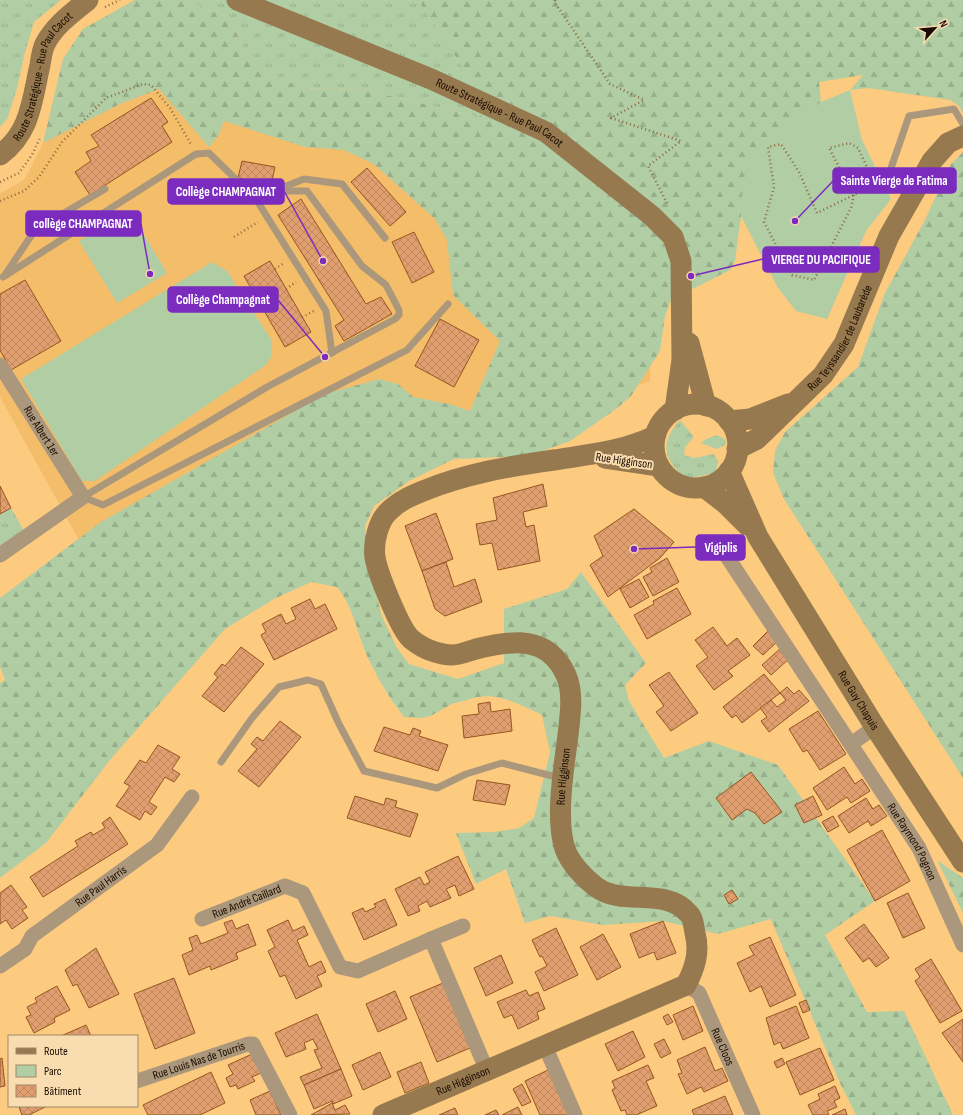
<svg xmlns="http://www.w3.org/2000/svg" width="963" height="1115" viewBox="0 0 963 1115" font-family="'Sofia Sans Condensed',sans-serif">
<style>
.built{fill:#f3bd6a}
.grass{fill:url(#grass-tufts)}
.forest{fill:url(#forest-firs)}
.park{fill:#b0cda4}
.building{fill:url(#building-cross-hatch);stroke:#96551f}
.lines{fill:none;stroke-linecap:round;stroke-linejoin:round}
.path{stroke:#8b6b40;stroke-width:2.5;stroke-dasharray:1 3;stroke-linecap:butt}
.lane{stroke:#ab977b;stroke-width:7}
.street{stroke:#ab977b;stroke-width:15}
.secondary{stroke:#96794e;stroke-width:21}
.labels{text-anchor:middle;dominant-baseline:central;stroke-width:4;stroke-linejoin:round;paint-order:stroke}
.street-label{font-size:12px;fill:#190b00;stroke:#fadcb1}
.leader{fill:none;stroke:#7b2cbf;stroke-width:1.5}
.callout-dot{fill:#7b2cbf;stroke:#fadcb1;stroke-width:1.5}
.callout{fill:#7b2cbf;stroke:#7b2cbf;stroke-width:1.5}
.callout-label{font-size:13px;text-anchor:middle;font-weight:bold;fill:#fff}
</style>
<defs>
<pattern id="grass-tufts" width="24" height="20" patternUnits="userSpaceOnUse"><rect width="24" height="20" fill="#b0cda4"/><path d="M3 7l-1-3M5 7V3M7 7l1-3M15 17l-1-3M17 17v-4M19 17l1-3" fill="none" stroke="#97af8b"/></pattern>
<pattern id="forest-firs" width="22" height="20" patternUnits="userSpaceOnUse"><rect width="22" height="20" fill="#b0cda4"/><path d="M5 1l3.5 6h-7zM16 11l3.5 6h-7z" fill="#97af8b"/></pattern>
<pattern id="building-cross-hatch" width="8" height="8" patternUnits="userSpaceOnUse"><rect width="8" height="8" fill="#e19f6f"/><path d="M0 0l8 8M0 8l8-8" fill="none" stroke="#c0885e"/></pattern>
</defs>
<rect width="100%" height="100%" fill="#fccb80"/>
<path class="built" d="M135,0h51l465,333 -1,48 -182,62 -36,6 -273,236 -159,-288v-203l25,-15 18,-36 20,-84 20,-30z"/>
<g class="grass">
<path d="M0,0h61l-27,22 -10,34 -8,36 -9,27 -7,8z"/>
<path d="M186,0h232l70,104 -9,13 -114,-27 -60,-2 -33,-12 -28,-28 -15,-30z"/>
<path d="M680,420l14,17 -9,10 -1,8 10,3 20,-4 4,7 -2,11c-10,3 -23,8 -33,3 -5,-2 -8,-7 -11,-11 -11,-16 -4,-30 8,-44z"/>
<path d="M717,435l9,5 -1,5 -8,4 -16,-6 5,-4z"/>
<path d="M11,508l16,28 -27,19v-41z"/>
</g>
<g class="forest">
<path d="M135,0h51l43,18 15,30 28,28 33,12 60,2 114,27 8,-13 -69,-104h545v113l-5,-8 -8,-5 -82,-12 -18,2 13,-15 -44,7 2,20 -40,42 -40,72 -6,45 -5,9 -59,30 -6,16 -5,35 -29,45 -15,13 -46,32 -41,15 -75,3 -45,22 -35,25 -9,20 5,44 12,47 15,31 12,16 49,15 46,-16v-54l63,-20 14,-17 65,91 -21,22 4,16 35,57 45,-17 69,24 97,136 -50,34 42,77 37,-1 49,104h-97l-16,-32 -69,-164 -53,15 -55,-13 -60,4 -53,-9 -25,7 -19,-54 -30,15 -20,-51 38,-1 25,-4 15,-10 16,-66 -8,-37c-24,-11 -48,-26 -75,-15 -6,2 -12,2 -17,5 -23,13 -20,14 -46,12 -13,-17 -25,-36 -34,-55 -13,-26 -14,-51 -33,-75l-26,-5 -37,17 -49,30 -115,131 -64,83 -46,35v-195l5,-3 -5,-13v-69l101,-76 224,-128 54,-15 19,5 15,13 36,7 21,7 30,-70 -47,-46 -6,-55 -12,-21 -61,-55 -30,-14 -39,-3 -81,-26 -5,13 -10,13 -50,-58 -39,15 -77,39 20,-84 20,-30z"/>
<path d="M963,152v626l-179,-279 -11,-26 2,-22 10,-19 73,-65 27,-74 40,-73 26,-56z"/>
<path d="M937,860l26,18v35z"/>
</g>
<g class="park">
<path d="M850,90l12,50 29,59 -25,32 -39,88 -31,-8 -18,-23 -37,-72 2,-36 15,-32 63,-46z"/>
<path d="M129,210l38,63 -50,30 -38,-62z"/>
<path d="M212,262l15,9 45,70v14l-6,10 -171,116h-13l-61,-102z"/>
</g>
<g class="building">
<path d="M151,98l17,24 -6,4 10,16 -82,53 -15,-23 16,-11 -5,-9 13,-6 -8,-11z"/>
<path d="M242,161l33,6 -4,18 -33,-7z"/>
<path d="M367,168l39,44 -16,14 -39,-44z"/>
<path d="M301,199l65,105 15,-7 11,17 -48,27 -9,-15 9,-6 -66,-105z"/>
<path d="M414,232l20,40 -22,11 -20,-41z"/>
<path d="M270,261l41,71 -26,15 -41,-71z"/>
<path d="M25,280l36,61 -50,29 -11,-20v-56z"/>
<path d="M440,319l39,21 -25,47 -39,-21z"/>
<path d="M543,484l4,22 -24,6 3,15 8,-2 6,36 -42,9 -6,-27 -12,2 -4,-21 21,-4 -4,-22z"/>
<path d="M0,486l11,22 -11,6z"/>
<path d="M634,509l40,33 -14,16 -52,39 -18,-32 13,-9 -9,-20z"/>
<path d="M436,513l17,46 -31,12 -17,-45z"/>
<path d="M667,558l12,24 -26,14 -10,-19 9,-5 -2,-4z"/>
<path d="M446,562l8,25 21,-8 7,23 -37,14 -10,-7 -13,-38z"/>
<path d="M639,579l10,18 -19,11 -10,-19z"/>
<path d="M677,588l14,26 -44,25 -13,-24 20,-11 -1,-3z"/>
<path d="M310,599l5,10 10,-5 12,25 -63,31 -13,-25 5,-3 -4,-8 19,-10 5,10 10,-5 -5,-11z"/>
<path d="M713,627l14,19 10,-8 13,17 -22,16 5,5 -19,14 -18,-24 12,-9 -13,-17z"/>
<path d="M768,631l10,10 -15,14 -10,-9z"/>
<path d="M241,647l23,17 -40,48 -22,-16 16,-19 -4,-3 8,-10 3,2z"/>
<path d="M781,648l9,10 -19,17 -9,-10z"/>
<path d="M669,672l29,41 -27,18 -15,-19 8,-6 -15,-21z"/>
<path d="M764,674l16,19 -38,30 -6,-8 -4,3 -9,-11z"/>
<path d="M787,687l7,7 5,-4 10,11 -40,31 -8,-11 6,-4 -7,-9 11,-8 6,7 9,-7 -6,-7z"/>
<path d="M490,702l1,10 19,-3 2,22 -48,7 -2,-22 17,-2 -1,-10z"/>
<path d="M818,711l28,43 -26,16 -13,-20 -4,2 -14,-23z"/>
<path d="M280,721l21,16 -42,50 -21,-16 19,-22 -6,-5 6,-7 6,4z"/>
<path d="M384,727l26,8 3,-7 8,3 -2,5 29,9 -10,26 -64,-20z"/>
<path d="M158,745l22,12 -8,12 8,5 -6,8 -9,-5 -16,25 8,5 -6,8 -6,-4 -5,9 -24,-14 14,-20 -6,-3 16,-23 6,3z"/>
<path d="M844,767l11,17 7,-5 8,12 -19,12 -4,-6 -20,13 -14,-22z"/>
<path d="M751,772l31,40 -18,12 -9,-11 -8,-4 -15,11 -16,-22z"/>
<path d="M477,780l33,5 -5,20 -32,-5z"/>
<path d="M355,796l29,9 2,-7 11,3 -2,6 23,7 -8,23 -63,-19z"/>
<path d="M813,796l9,19 -18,8 -9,-18z"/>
<path d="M866,798l7,11 6,-4 8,11 -16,10 -3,-5 -19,12 -11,-17z"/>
<path d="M833,816l6,10 -11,6 -6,-10z"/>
<path d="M110,817l18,27 -85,53 -13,-20 48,-31 -3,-5 16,-9 2,3 12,-7 -3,-5z"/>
<path d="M882,830l28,51 -35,20 -28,-51z"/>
<path d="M458,856l16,33 -15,7 -4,-11 -9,4 5,9 -21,9 -3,-6 -9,5 2,5 -12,5 -13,-27 25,-12 4,8 6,-3 -5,-10z"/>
<path d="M11,885l16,22 -5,3 6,8 -16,11 -6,-9 -6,4v-31z"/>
<path d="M732,890l6,9 -9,5 -5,-9z"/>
<path d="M908,893l17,35 -22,10 -16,-35z"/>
<path d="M385,899l12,26 -33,15 -12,-27 11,-5 2,4 11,-5 -2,-3z"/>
<path d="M232,920l4,9 12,-5 8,21 -20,8 2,6 -27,11 -1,-4 -21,9 -7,-20 11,-5 -4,-12 8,-3 4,9 27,-11 -4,-10z"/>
<path d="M288,920l5,11 11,-5 4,9 -11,5 12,27 12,-6 5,11 -9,4 5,10 -26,13 -11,-24 -5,2 -12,-26 7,-4 -8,-17z"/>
<path d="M663,921l13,32 -19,7 -3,-8 -15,6 -9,-24z"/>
<path d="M864,924l25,34 -13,9 -7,-9 -6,4 -18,-24z"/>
<path d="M556,928l22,47 -34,16 -9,-19 12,-6 -5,-10 -2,1 -8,-17z"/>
<path d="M603,934l18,33 -24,13 -17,-33z"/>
<path d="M770,937l26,58 -26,12 -9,-21 -11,6 -13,-29 17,-8 -5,-9z"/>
<path d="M96,948l23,46 -30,14 -12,-24 -4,2 -8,-16z"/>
<path d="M501,955l12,28 -27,13 -12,-28z"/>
<path d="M931,959l31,52 -22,12 -25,-42 5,-4 -5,-8z"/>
<path d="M174,978l21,55 -40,16 -21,-55z"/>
<path d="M443,983l27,65 -33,14 -27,-65z"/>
<path d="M57,986l13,24 -16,8 1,4 -21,11 -8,-16 5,-2 -4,-8 10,-5 -2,-4z"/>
<path d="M526,990l3,6 9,-4 7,17 -8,3 2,7 -21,10 -6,-14 -8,3 -7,-16z"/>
<path d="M395,991l12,28 -29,13 -12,-28z"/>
<path d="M806,1000l4,10 -7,3 -4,-10z"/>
<path d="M693,1006l10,25 -20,9 -10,-25z"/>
<path d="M796,1006l13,32 -26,11 -3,-7 -6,3 -8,-27z"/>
<path d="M317,1014l24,55 -37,16 -4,-8 22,-9 -8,-18 4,-1 -5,-10 -9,4 2,6 -20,8 -11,-24z"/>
<path d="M668,1014l5,8 -6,3 -4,-8z"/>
<path d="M963,1019v43l-21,-29z"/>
<path d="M86,1025l5,11h-30z"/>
<path d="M633,1031l12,26 -27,14 -13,-27z"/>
<path d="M664,1039l7,14 -10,5 -7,-14z"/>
<path d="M705,1047l10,24 7,-3 6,13 -24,11 -3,-5 -14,7 -9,-20 4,-1 -5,-13z"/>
<path d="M820,1048l14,32 -34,15 -14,-33z"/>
<path d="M380,1052l11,25 -28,13 -11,-25z"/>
<path d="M252,1054l9,19 -9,4 3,4 -17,8 -2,-4 -6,2 -4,-9 7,-4 -5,-9z"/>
<path d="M2,1058l3,28 -5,1v-28z"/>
<path d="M782,1058l3,6 -8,4 -3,-6z"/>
<path d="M421,1062l8,21 -24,10 -8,-21z"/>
<path d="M648,1065l6,13 -8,3 11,25 -21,9h-9l-2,-5 -4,1 -9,-21 3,-2 -3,-7z"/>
<path d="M341,1069l11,27 -19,8 -1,-3 -18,8 -10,-24z"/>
<path d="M548,1070l21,45h-29l-15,-34z"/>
<path d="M211,1072l14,31 -25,12h-52l-5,-10z"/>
<path d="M522,1084l9,18 -9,4 -9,-17z"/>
<path d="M835,1086l5,12 -6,3 3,6 -10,4 2,4h-16l-5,-10 12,-6 -2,-5z"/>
<path d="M270,1091l11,24h-25l-6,-15z"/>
<path d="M725,1096l8,19h-39l-2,-5z"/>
<path d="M332,1103l3,7 10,-5 5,9 -39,1z"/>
<path d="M22,1106h25l-18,9h-7l-3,-8z"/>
<path d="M518,1107l4,8h-20z"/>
<path d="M455,1108l3,7h-19z"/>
<path d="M845,1109l2,6h-15z"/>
<path d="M496,1110l3,5h-14z"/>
</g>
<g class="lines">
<g class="path">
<path d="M555,0v3l55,81 34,16 -33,18 70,23 -33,25 20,39"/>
<path d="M105,7l15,-7"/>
<path d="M0,182l19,-9 13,-18 8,-17"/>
<path d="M875,184l-17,-36 -9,-5 -20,5 25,47 -3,13 -37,72 -22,-5 -28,-53 10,-35 -6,-40 13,-3 18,28 18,41 67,-33"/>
<path d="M0,201l24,-10 15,-14 23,-35 44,-44 37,-14 8,1 19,23 22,38"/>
<path d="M234,237l24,-15"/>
<path d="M275,269l9,-6"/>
<path d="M286,289l10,-7"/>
<path d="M302,317l12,-6"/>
</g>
<g class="lane">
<path d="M890,171l19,-55 45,-7 9,15"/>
<path d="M279,189l25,-10 38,5 43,54"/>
<path d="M256,199l70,112 6,42"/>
<path d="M5,275l30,-45 70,-41"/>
<path d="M3,277l193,-123 13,-1 47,46 20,-8h31l55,75 24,19 13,25v5l-4,4 -128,68 -184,110"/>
<path d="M83,497l20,8 304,-155 41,-46"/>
<path d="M221,762l31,-44 27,-31 29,-7 13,4 18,40 25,47 73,17 29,-14 36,-11 58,15"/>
</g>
<g class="street">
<path id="s1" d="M0,365l83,132 -83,58"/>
<path id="s2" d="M726,555l193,293 44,97"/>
<path d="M851,744l24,-17"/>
<path id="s3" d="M202,919l83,-33 18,7 37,74 18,4 73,-32 56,132"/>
<path d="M431,939l32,-13"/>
<path id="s4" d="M0,966l25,-17 7,-13 125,-91 35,-48"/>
<path id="s5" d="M686,985l13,8 54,122"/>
<path d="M545,1046l30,69"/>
<path id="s6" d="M137,1081l111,-37h5l37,71"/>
</g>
<g class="secondary">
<path id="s7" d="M237,0l194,79 115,53 106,84 21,21 8,24 1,99 -7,50"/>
<path id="s8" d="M0,155c31,-23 32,-55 40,-90 1,-6 2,-15 5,-21 9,-18 27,-31 43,-44"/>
<path d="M689,343l17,63"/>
<circle cx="696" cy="446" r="42"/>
<path d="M729,421l21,-2 38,-15"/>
<path id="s9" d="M737,449l20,-10 66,-64 21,-31 45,-108 43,-75 16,-18 15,-7"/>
<path d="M605,458l54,8"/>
<path id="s10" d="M729,471l29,66 117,190 88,135"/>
<path d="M704,487l22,17 21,21"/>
<path id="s11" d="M383,1115l303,-130c9,-17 14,-33 9,-52 -1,-6 -2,-15 -6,-19 -23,-28 -66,-7 -93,-27 -12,-9 -26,-24 -31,-38 -10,-31 -1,-82 3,-114 2,-19 6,-42 -2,-60 -18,-40 -54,-35 -90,-26 -7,2 -16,6 -24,6 -6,0 -14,-2 -20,-4 -6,-2 -16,-8 -21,-12 -11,-10 -34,-67 -36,-82 -2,-14 3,-36 14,-46 10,-10 22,-15 34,-20 41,-17 87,-25 131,-31 38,-6 66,-8 101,-24"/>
</g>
</g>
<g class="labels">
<g class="street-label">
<text stroke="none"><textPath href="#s8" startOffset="92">Route Stratégique - Rue Paul Cacot</textPath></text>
<text stroke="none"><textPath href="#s7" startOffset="286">Route Stratégique - Rue Paul Cacot</textPath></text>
<text stroke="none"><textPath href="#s9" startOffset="155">Rue Teyssandier de Laubarède</textPath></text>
<text stroke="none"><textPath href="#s1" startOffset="78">Rue Albert 1er</textPath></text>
<text transform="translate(624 461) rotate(8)">Rue Higginson</text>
<text stroke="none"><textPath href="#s10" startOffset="264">Rue Guy Chapuis</textPath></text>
<text stroke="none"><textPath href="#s11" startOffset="626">Rue Higginson</textPath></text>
<text stroke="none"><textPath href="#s2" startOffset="342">Rue Raymond Pognon</textPath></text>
<text stroke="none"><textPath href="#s4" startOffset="130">Rue Paul Harris</textPath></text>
<text stroke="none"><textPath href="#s3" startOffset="48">Rue André Caillard</textPath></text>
<text stroke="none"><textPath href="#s5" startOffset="74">Rue Cloos</textPath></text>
<text stroke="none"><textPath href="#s6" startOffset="65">Rue Louis Nas de Tourris</textPath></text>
<text stroke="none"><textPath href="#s11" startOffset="87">Rue Higginson</textPath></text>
</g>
</g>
<path class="leader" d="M795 221L833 181M323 261L284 191M150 274L141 224M691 276L763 259M325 357L278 300M634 549L696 547"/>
<g class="callout-dot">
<circle cx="795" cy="221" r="4"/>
<circle cx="323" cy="261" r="4"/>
<circle cx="150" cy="274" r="4"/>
<circle cx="691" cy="276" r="4"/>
<circle cx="325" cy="357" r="4"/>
<circle cx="634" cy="549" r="4"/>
</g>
<g class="callout">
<rect x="833" y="168" width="123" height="25" rx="4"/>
<rect x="168" y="179" width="116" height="25" rx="4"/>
<rect x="26" y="211" width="115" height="25" rx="4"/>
<rect x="763" y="247" width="116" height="25" rx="4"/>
<rect x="168" y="287" width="110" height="25" rx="4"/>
<rect x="696" y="535" width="49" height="25" rx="4"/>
</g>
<g class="callout-label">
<text x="894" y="185">Sainte Vierge de Fatima</text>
<text x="226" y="196">Collège CHAMPAGNAT</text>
<text x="83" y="228">collège CHAMPAGNAT</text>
<text x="821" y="264">VIERGE DU PACIFIQUE</text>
<text x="223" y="304">Collège Champagnat</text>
<text x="721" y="552">Vigiplis</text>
</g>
<rect x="8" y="1035" width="130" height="72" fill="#fadcb1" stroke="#a0886a"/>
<rect x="16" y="1048" width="20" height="6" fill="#96794e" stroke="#a0886a"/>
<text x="44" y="1055" font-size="12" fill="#190b00">Route</text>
<rect x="16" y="1065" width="20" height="12" fill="#b0cda4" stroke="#a0886a"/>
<text x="44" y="1075" font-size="12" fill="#190b00">Parc</text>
<rect x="16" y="1085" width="20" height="12" fill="url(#building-cross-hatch)" stroke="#a0886a"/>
<text x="44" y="1095" font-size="12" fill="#190b00">Bâtiment</text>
<g transform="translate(935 28) rotate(63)" stroke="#fadcb1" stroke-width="3" paint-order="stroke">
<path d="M0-3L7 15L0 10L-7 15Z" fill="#190b00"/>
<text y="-6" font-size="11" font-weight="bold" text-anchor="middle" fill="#190b00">N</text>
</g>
</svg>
